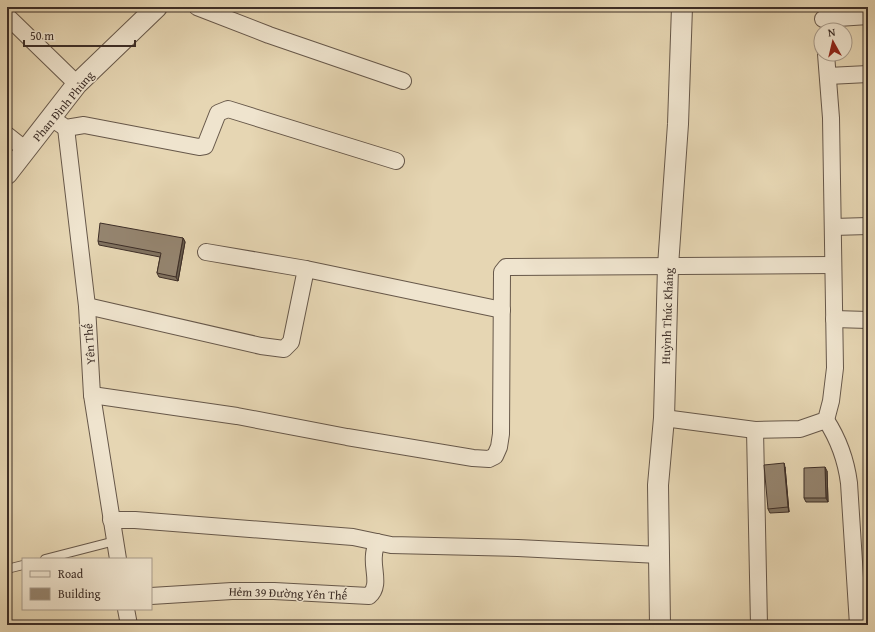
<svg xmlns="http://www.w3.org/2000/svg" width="875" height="632" viewBox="0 0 875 632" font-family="'Gentium Book Plus',serif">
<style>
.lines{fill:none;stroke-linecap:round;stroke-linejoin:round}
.service-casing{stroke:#67584a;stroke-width:10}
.minor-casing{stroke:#67584a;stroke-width:18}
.tertiary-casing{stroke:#67584a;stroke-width:22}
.service{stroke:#efe4ce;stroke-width:8}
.minor{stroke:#efe4ce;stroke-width:16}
.tertiary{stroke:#efe4ce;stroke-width:20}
.wall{fill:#807260;stroke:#3d2e27}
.shaded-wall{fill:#685d4e;stroke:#3d2e27}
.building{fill:#958570;stroke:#3d2e27}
.labels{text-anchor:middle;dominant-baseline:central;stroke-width:3;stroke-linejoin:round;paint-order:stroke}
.street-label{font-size:12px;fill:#3d2e27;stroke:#efe4ce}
</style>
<rect width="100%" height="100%" fill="#e6d6b3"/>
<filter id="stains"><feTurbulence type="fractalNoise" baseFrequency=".005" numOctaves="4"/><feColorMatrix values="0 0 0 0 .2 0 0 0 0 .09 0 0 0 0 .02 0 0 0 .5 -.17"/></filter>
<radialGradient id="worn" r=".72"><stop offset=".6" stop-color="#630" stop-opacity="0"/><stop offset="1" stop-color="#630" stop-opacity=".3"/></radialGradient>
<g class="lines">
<defs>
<g id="service">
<path d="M45,559l70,-18"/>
<path d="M7,569l16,-4"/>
</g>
<g id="minor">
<path d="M197,7l72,28 134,46"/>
<path d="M7,16l70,68"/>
<path d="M823,19l45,-3"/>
<path d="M828,76l40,-2"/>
<path d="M57,122l9,6 18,-3 115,22 6,-1 13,-33 10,-4 168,52"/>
<path d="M66,128l21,178 5,89 26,164"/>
<path d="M7,135l19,15"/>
<path d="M833,227l35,-1"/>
<path d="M206,252l100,17 196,41"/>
<path d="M87,306l174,40 23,3 7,-7 15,-73"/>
<path d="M834,319l34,1"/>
<path d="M92,395l145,21 110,21 126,21 16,1 6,-3 4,-9 2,-13 1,-162 4,-5 327,-2"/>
<path d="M664,418l91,12 45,-1 26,-9 5,-19 4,-33 -4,-250 -5,-64"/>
<path d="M826,420c13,20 20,40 23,63l9,142"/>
<path d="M755,430l4,195"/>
<path d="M111,520h24l218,17 38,8 127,3 141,7"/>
<path d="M151,596l81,-5h42l95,5c12,-10 3,-27 5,-41 0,-4 2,-9 3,-13"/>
<path d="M126,609l3,16"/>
</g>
<g id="tertiary">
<path d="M7,174l70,-90 80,-77"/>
<path d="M660,625l-2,-140 6,-67 4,-152 10,-142 4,-117"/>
</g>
</defs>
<use href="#service" class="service-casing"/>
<use href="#minor" class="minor-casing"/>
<use href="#tertiary" class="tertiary-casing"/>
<use href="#service" class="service"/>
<use href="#minor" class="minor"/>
<use href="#tertiary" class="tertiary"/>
</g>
<g class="wall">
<path d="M183,238l2,4 -7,39 -19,-4 -2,-4 3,-16 -61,-12 -1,-4z"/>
<path d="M785,467l4,45 -19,1 -2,-4z"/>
<path d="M827,471l1,31h-22l-2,-4z"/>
</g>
<g class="shaded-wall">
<path d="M183,238l2,4 -7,39 -2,-4z"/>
<path d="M784,463l1,4 4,45 -1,-5z"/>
<path d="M825,467l2,4 1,31 -2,-4z"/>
</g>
<g class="building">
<path d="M100,223l83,15 -7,39 -19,-4 4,-20 -63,-12z"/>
<path d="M784,463l4,44 -20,2 -4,-44z"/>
<path d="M825,467l1,31h-22v-30z"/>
</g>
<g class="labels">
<g class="street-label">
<text transform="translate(63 106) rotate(-50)">Phan Đình Phùng</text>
<text transform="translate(667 316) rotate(-88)">Huỳnh Thúc Kháng</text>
<text transform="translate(89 344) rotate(-94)">Yên Thế</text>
<text transform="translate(288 593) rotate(2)">Hẻm 39 Đường Yên Thế</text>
</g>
</g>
<rect width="875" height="632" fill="none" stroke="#e6d6b3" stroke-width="24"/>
<rect x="8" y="8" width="859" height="616" fill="none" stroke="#3d2e27" stroke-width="2"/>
<rect x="12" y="12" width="851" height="608" fill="none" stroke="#3d2e27"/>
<rect x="22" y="558" width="130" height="52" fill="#efe4ce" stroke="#a89b8b"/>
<rect x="30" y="571" width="20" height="6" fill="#efe4ce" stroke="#a89b8b"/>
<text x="58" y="578" font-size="12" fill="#3d2e27">Road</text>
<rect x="30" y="588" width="20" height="12" fill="#958570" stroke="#a89b8b"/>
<text x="58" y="598" font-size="12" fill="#3d2e27">Building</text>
<g transform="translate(833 42) rotate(352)"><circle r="19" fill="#efe4ce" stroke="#a89b8b"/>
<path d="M0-3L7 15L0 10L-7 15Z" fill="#8f2418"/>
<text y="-6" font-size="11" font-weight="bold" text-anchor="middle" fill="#3d2e27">N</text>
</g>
<path d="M24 40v6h111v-6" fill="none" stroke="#3d2e27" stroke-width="2"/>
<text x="30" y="40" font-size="12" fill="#3d2e27" stroke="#efe4ce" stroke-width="3" paint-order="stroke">50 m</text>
<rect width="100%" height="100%" filter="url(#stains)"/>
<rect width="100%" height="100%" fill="url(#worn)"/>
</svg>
